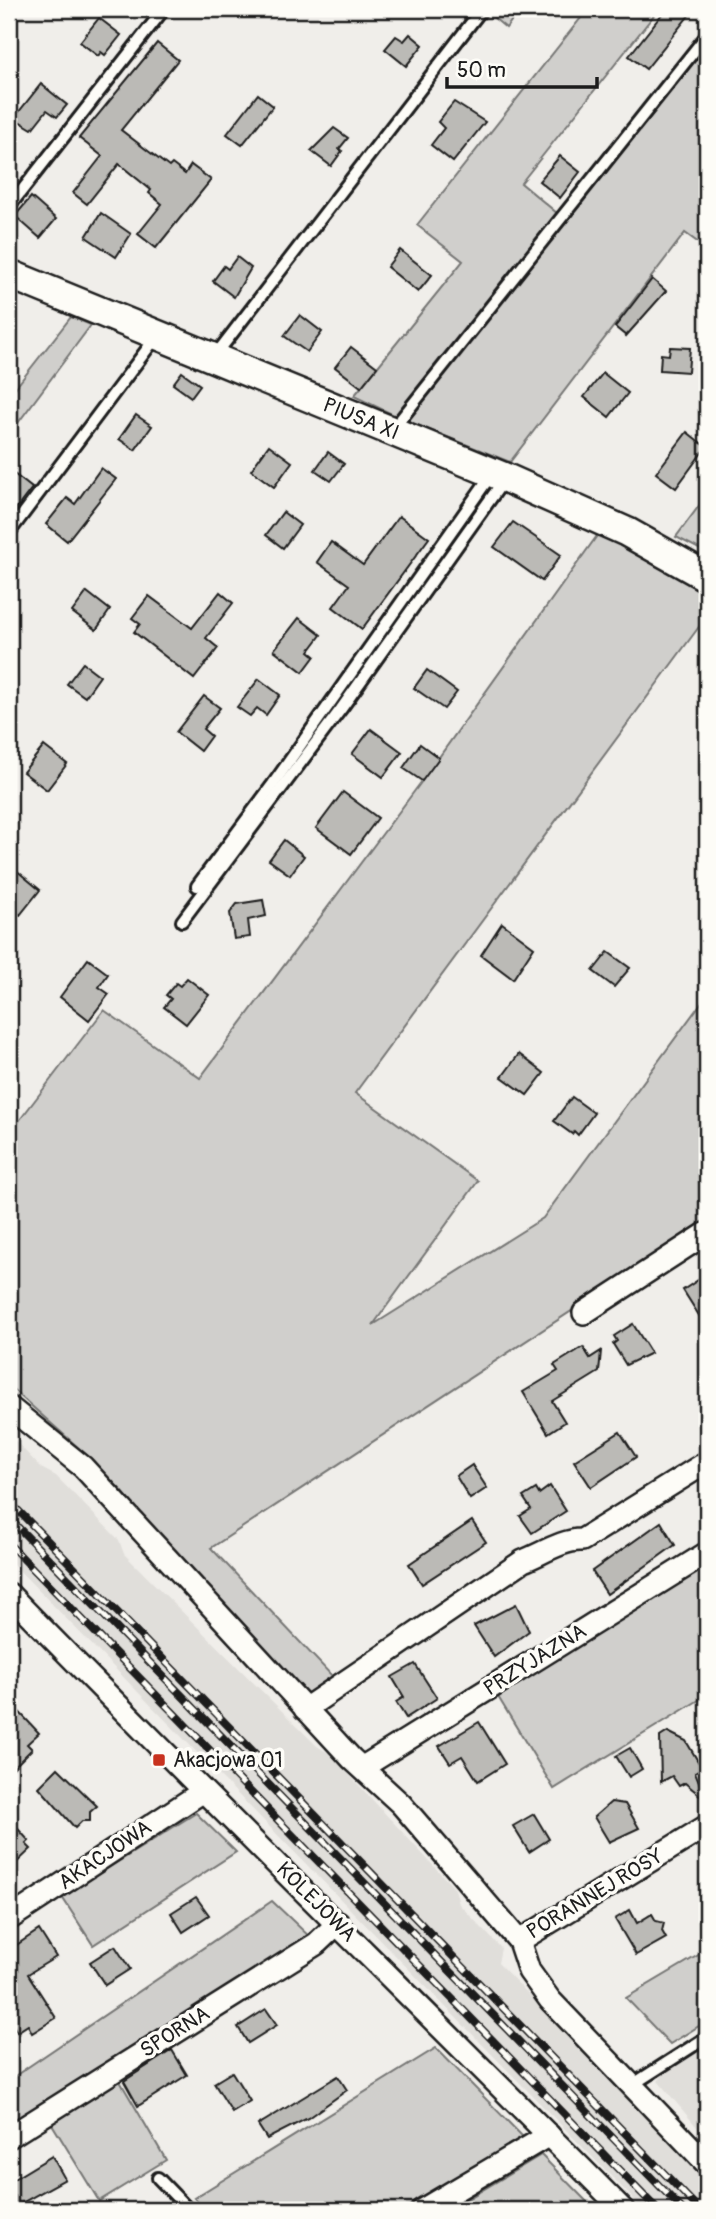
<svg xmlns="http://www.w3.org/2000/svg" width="716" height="2219" viewBox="0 0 716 2219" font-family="Pangolin,sans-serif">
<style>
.built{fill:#e0deda}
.green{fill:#d0cfcc;stroke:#767674;stroke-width:2}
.building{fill:#bbbab6;stroke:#1c1c1c;stroke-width:2}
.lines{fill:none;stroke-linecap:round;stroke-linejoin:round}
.lane-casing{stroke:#1c1c1c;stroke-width:16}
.street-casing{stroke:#1c1c1c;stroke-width:26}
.secondary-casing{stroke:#1c1c1c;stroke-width:33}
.lane{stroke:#fdfcf7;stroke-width:10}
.street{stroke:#fdfcf7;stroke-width:21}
.secondary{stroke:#fdfcf7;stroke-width:28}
.rail-casing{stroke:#1c1c1c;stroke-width:8}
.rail{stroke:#fdfcf7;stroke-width:5;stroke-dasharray:16;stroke-linecap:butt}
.poi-dot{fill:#c8321e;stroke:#fdfcf7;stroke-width:2.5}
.labels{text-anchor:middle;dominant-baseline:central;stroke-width:7;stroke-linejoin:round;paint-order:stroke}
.street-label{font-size:21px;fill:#1c1c1c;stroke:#fdfcf7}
.poi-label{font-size:21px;fill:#1c1c1c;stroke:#fdfcf7;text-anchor:start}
</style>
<rect width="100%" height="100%" fill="#f0eeea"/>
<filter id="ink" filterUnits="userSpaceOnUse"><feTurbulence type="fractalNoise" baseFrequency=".0143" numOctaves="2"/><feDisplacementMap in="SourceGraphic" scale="14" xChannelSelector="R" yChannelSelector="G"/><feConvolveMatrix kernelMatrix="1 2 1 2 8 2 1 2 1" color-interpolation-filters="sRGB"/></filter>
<g filter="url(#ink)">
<g class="built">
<path d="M9,1434l32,34 15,8 63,64 5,14 193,192 13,8 125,135 4,15 42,44 -3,15 209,214v33h-63l-635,-650z"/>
<path d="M707,2043v96l-49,-58 11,-14z"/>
</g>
<g class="green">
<path d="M489,9h31l-14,19 -19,-16z"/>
<path d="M588,9l70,1 -137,173 37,31 -162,202 -42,-20 109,-135 -46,-36z"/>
<path d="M707,46v203l-22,-16 -175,229 -103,-41z"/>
<path d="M71,317l20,8 -82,110v-39z"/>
<path d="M707,495v58l-31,-16z"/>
<path d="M599,533l108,62v21l-352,477 123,88 -105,144 170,-107 164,-223v227l-496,326 125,132 -28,21 -125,-135 -61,-75 -42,-42 -71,-63v-252l95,-124 96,68 222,-297z"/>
<path d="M707,1563v132l-153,94 -57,-94z"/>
<path d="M196,1813l40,39 -143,93 -31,-48z"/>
<path d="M272,1901l40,38 -303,192v-51z"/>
<path d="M707,1950v71l-37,23 -44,-46z"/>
<path d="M436,2048l87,89 -121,73h-196l-12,-12z"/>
<path d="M117,2076l49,84 -67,41 -50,-82z"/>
<path d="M541,2155l54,55h-146z"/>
</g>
<g class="building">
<path d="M666,9h28l-48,60 -17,-13z"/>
<path d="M99,18l22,17 -16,20 -4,-3 -3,4 -18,-14z"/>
<path d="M410,34l13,11 -17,21 -21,-17 11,-13 8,5z"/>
<path d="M157,43l21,17 -57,70 48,37 3,-3 13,10 6,-9 20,15 -55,68 -18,-14 24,-30 -13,-11 2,-3 -32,-26 -32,40 -14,-11 29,-37 -23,-18z"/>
<path d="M41,84l26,21 -10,12 -10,-7 -15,19 -18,-11z"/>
<path d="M258,94l15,12 -31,39 -15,-11z"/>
<path d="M454,102l31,20 -32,40 -22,-17 13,-17 -6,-6z"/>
<path d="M334,128l14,10 -9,11 3,2 -11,15 -20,-15z"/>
<path d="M560,156l20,16 -20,26 -21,-17z"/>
<path d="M31,197l25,22 -16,19 -25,-22z"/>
<path d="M101,213l30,21 -15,23 -30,-20z"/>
<path d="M400,250l32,25 -14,17 -31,-25z"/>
<path d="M237,257l14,11 -17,29 -21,-16 11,-15 4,3z"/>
<path d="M652,279l14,12 -40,45 -11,-9z"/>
<path d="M300,315l22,17 -15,20 -23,-16z"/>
<path d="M351,347l26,20 -16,20 -26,-20z"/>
<path d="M670,347l20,1 -2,24 -28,-2 1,-16 8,1z"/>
<path d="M182,372l18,13 -9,12 -18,-13z"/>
<path d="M603,373l25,20 -19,24 -25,-20z"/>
<path d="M136,415l16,11 -17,24 -16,-11z"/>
<path d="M687,432l19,15 -30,41 -20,-15z"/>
<path d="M269,445l23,17 -18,25 -23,-17z"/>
<path d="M328,452l16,12 -13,17 -16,-11z"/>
<path d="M101,468l15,11 -49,62 -21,-17 21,-26 8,6z"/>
<path d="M9,470l23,18 -23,30z"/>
<path d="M283,512l17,13 -17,23 -17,-13z"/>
<path d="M399,516l30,22 -67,91 -29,-22 16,-22 -32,-23 14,-20 32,23z"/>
<path d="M513,522l48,33 -19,26 -48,-34z"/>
<path d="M87,592l23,18 -14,20 -24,-18z"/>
<path d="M220,592l13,11 -27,35 12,10 -24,31 -60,-47 6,-8 -8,-6 17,-22 43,32z"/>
<path d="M299,618l22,17 -12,16 6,5 -12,16 -29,-22z"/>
<path d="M83,663l17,13 -15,21 -18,-13z"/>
<path d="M427,670l30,22 -13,17 -30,-21z"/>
<path d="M259,679l21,16 -14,20 -9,-7 -7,8 -13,-9z"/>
<path d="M204,696l16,12 -17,21 8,7 -11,15 -24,-19z"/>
<path d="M371,729l31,23 -19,25 -31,-23z"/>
<path d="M420,744l19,14 -17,23 -19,-13z"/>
<path d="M44,746l23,18 -20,26 -24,-18z"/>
<path d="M343,792l35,26 -27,36 -35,-26z"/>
<path d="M284,840l20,16 -14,19 -21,-15z"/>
<path d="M16,870l24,20 -20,25 -11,-10v-26z"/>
<path d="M263,900l3,16 -18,4 2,17 -16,2 -4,-26 7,-9z"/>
<path d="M502,923l32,24 -21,32 -32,-24z"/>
<path d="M608,952l22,16 -16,19 -21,-16z"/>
<path d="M88,959l20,15 -9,13 10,7 -20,26 -29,-23z"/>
<path d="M187,978l22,17 -23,29 -22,-17 7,-8 -5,-4 10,-12 4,3z"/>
<path d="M519,1054l25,19 -17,22 -25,-18z"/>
<path d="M572,1097l22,16 -16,22 -4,-4 -2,3 -18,-13z"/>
<path d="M707,1274v54l-24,-38z"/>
<path d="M633,1324l18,29 -25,12 -13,-21 4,-3 -3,-5z"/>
<path d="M583,1347l7,11 11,-7 -2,21 -47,29 13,21 -17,11 -25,-41 35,-21 -4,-6z"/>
<path d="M620,1432l16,25 -45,30 -17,-26z"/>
<path d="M472,1465l15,23 -17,11 -14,-23z"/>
<path d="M550,1486l16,25 -34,22 -12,-17 11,-7 -8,-12 13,-8 3,5z"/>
<path d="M472,1521l14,21 -64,42 -13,-20z"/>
<path d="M661,1522l14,23 -68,49 -15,-23z"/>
<path d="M516,1604l13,27 -35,26 -20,-31z"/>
<path d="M415,1664l22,34 -31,20 -10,-16 8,-5 -12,-20z"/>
<path d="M9,1701l30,32 -12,11 5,5 -23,23z"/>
<path d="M479,1722l26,42 -27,17 -16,-25 -12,7 -11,-17z"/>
<path d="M668,1732l18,9 16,27 -7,4 12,29 -22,-18 -6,3 -7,-10 -11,6 -1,-45z"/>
<path d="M630,1748l12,21 -13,8 -13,-21z"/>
<path d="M58,1768l39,38 -7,6v9h-8l-7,7 -36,-41z"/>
<path d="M611,1802l14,2 14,24 -30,14 -15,-25z"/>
<path d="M534,1814l15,25 -20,13 -16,-26z"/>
<path d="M9,1819l20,22 -3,3 5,5 -22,21z"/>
<path d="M196,1897l13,18 -26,17 -12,-19z"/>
<path d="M630,1910l7,13 15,-9 4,7 8,2 -2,8 4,7 -30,17 -21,-36z"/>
<path d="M39,1930l17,27 -28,17 28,44 -24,15 -4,-8 -11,7 -8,-14v-68z"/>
<path d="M115,1946l15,23 -25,16 -15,-23z"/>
<path d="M266,2009l11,16 -29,18 -10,-16z"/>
<path d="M172,2050l15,25 -49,31 -14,-25z"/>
<path d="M232,2072l18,29 -18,11 -18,-29z"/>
<path d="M338,2076l9,14 -39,28 -41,21 -9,-14z"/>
<path d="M52,2156l13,23 -56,31v-28z"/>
</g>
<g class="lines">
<defs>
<g id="lane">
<path d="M9,207l155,-198"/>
<path d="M214,357l268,-348"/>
<path d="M393,429l314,-394"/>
<path d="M9,533l148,-197"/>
<path d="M197,886l76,-102 218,-309"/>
<path d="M182,921l159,-212 163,-229"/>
<path d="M632,2085l75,-48"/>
<path d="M158,2178l31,32"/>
</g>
<g id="street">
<path d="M584,1313l123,-80"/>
<path d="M9,1407l74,60 269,292 49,45 118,137 10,30 21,29 157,164"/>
<path d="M9,1594c202,208 410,410 614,616"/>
<path d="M305,1709l218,-148c18,-7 41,-22 59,-21l125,-78"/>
<path d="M363,1767l344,-214"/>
<path d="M9,1919l193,-127"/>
<path d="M519,1941l188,-115"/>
<path d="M9,2137l307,-193 22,-21"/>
<path d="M422,2210l127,-75"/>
</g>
<path id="secondary" d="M9,274l497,204 121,54 80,45"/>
</defs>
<use href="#lane" class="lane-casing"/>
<use href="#street" class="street-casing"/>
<use href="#secondary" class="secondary-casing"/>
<use href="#lane" class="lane"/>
<use href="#street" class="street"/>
<use href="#secondary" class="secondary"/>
<defs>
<g id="rail">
<path d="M9,1501l691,709"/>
<path d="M9,1518l674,692"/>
<path d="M9,1544l649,666"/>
</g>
</defs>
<use href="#rail" class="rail-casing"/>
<use href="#rail" class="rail"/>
</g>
</g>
<rect class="poi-dot" x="152" y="1753" width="14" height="14" rx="3.5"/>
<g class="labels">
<g class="street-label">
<text transform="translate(361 419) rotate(22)">PIUSA XI</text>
<text transform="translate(535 1660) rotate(-32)">PRZYJAZNA</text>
<text transform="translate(105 1855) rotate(-34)">AKACJOWA</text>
<text transform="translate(595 1894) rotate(-31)">PORANNEJ ROSY</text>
<text transform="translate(316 1902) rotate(45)">KOLEJOWA</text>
<text transform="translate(175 2032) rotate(-32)">SPORNA</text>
</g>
<g class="poi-label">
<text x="173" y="1760">Akacjowa 01</text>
</g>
</g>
<rect width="716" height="2219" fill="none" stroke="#fdfcf7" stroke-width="35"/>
<rect x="18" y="18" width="681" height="2184" fill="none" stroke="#1c1c1c" stroke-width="2.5" filter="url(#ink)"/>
<path d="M447 77v10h150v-10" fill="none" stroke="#1c1c1c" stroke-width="3.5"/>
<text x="457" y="77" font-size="21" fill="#1c1c1c" stroke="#fdfcf7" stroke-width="5" paint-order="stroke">50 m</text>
</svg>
